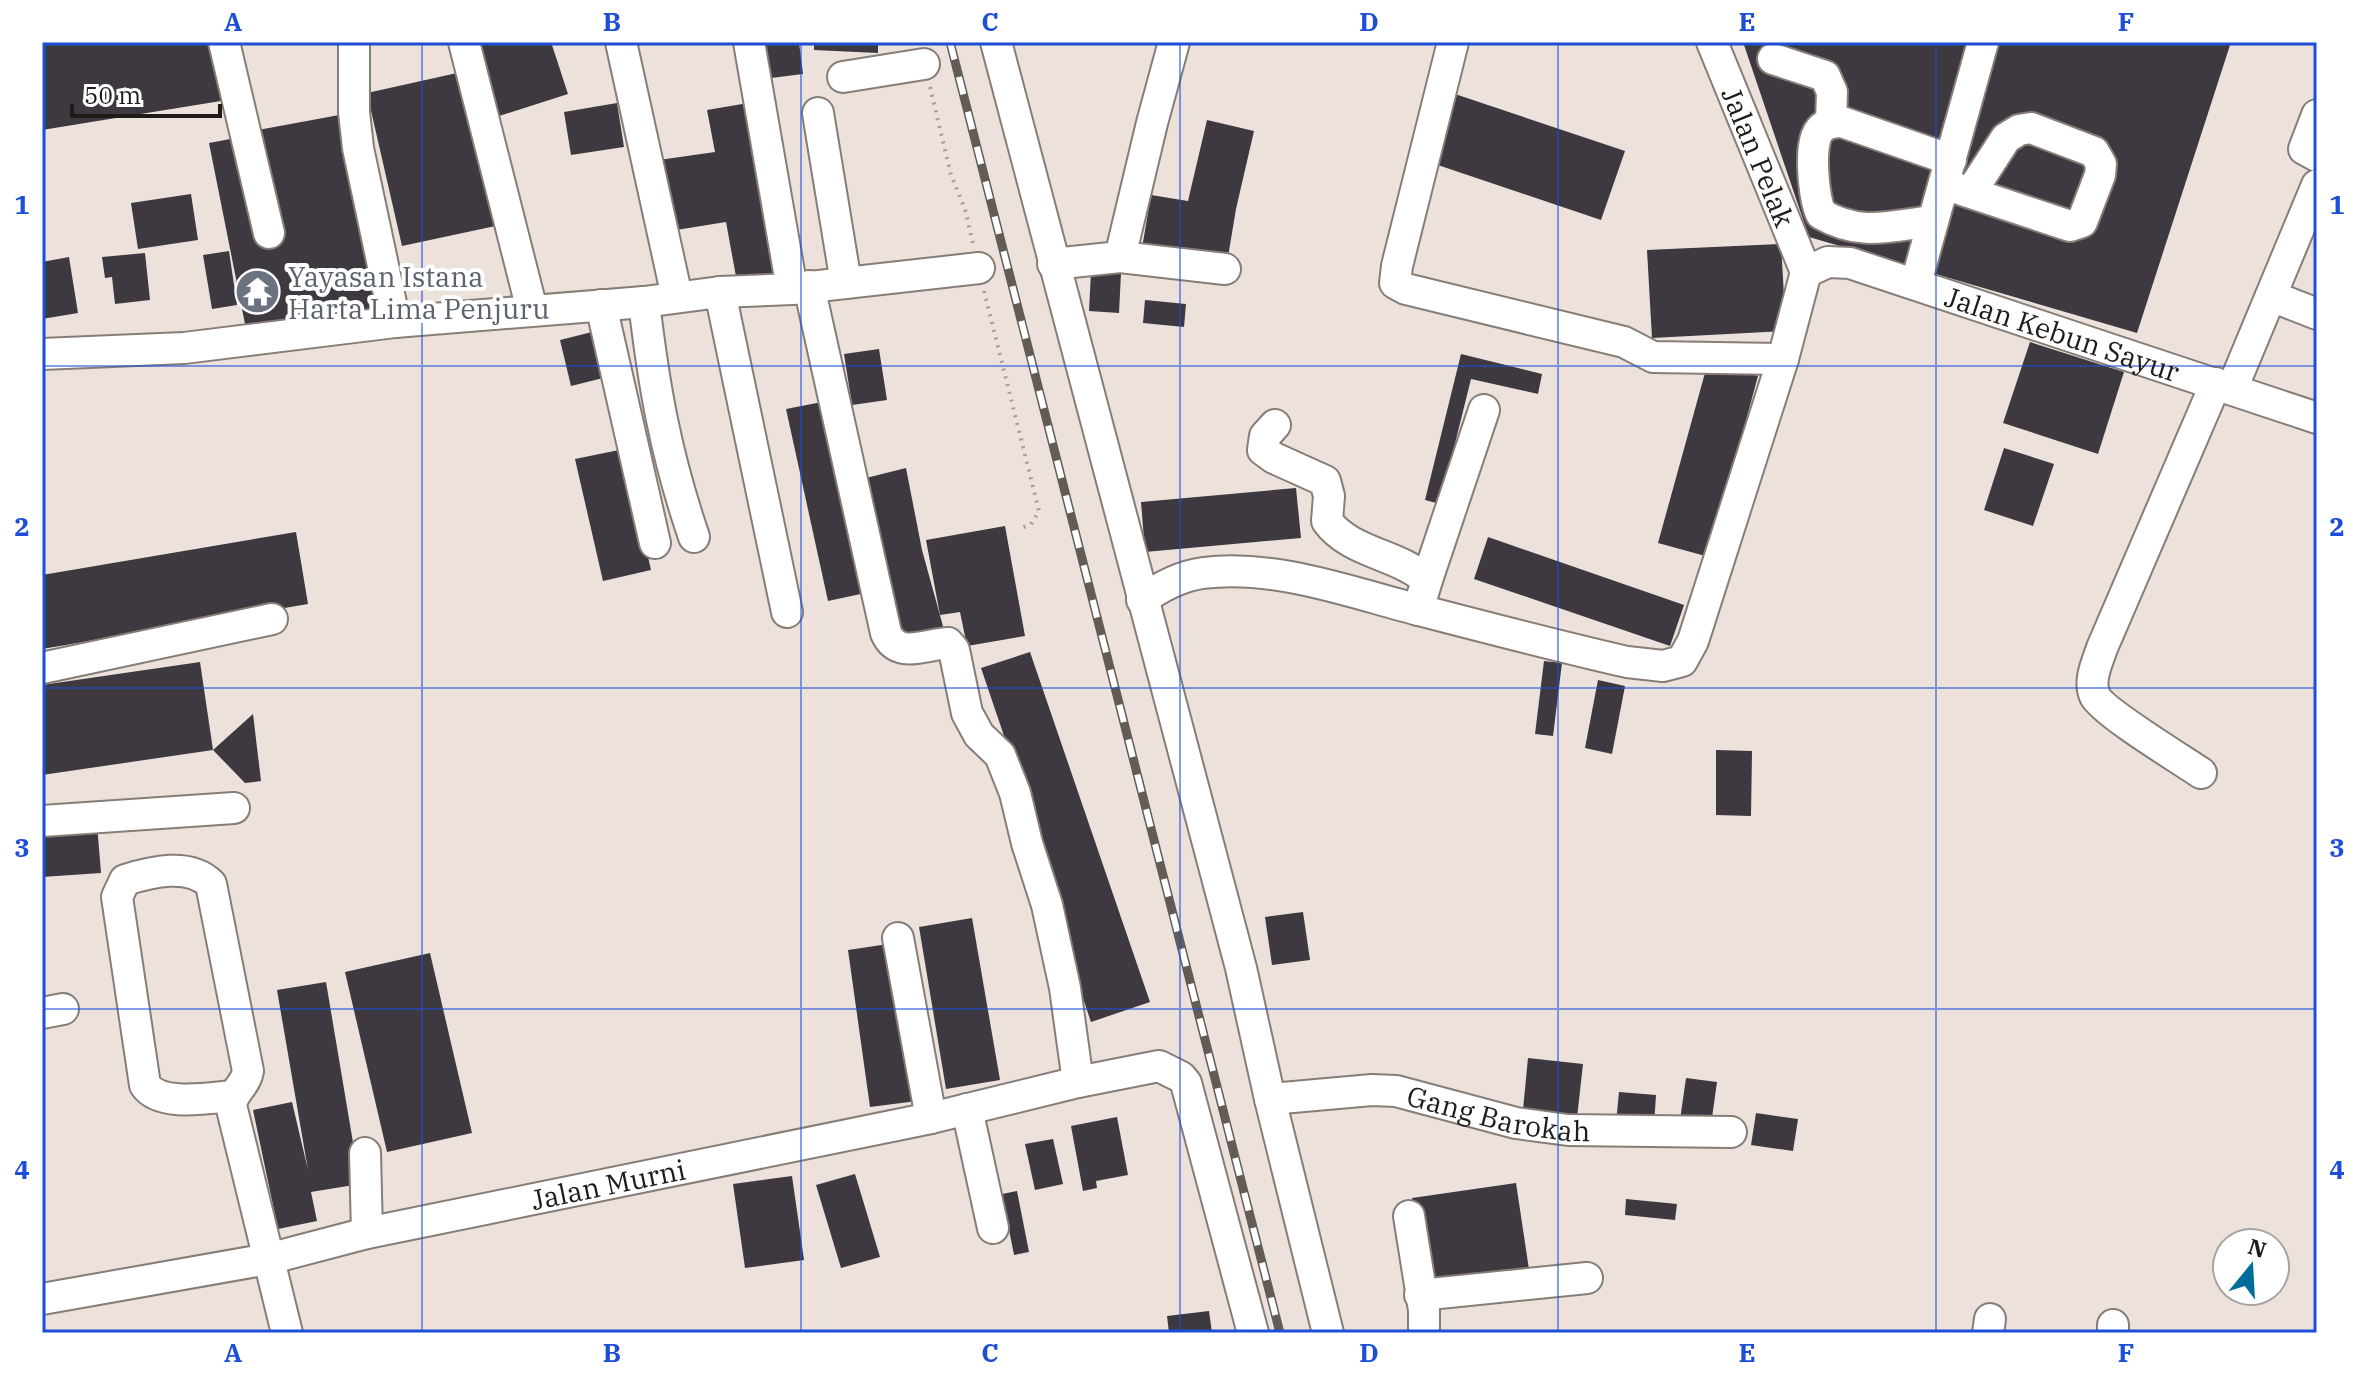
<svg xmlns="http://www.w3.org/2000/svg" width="2359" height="1375" viewBox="0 0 2359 1375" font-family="'IBM Plex Serif',serif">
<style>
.building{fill:#3e3840}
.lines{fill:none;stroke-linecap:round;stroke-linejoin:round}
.minor-casing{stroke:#877d77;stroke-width:34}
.path{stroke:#a69d97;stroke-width:4;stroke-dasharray:2 6;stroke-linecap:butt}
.minor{stroke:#fff;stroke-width:30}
.rail-casing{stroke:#625c57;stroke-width:9}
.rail{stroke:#fff;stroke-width:6;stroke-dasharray:18;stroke-linecap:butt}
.grid{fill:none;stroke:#1d4ed8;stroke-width:2;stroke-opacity:0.55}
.labels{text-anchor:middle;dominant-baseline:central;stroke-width:8;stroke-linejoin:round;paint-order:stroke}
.street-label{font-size:28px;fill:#1f1b18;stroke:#fff}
.worship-label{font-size:28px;fill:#5b616d;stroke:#fff;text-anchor:start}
.neatline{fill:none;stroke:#1d4ed8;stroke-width:3}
.grid-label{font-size:26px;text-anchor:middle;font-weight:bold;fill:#1d4ed8}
</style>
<rect width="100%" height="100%" fill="#ede2db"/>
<g class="building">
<path d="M42,42h175l10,58 -185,30z"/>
<path d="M469,42h82l17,52 -75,24z"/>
<path d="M758,42h41l4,32 -40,5z"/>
<path d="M814,42h64v11l-64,-3z"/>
<path d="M1743,42h488l-94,291 -328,-96z"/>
<path d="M466,71l34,154 -98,21 -35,-153z"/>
<path d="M1449,92l176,59 -24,69 -175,-59z"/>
<path d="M754,102l30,172 -47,8 -11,-60 -56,9 -11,-71 56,-8 -8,-42z"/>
<path d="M617,103l7,44 -53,8 -7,-43z"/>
<path d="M350,113l38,194 -141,27 -38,-191 37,-7 6,-5z"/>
<path d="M1207,120l47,11 -18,78 -10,60 -85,-15 10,-59 37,6z"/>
<path d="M191,194l7,46 -60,9 -7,-46z"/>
<path d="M1781,244l5,87 -134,7 -5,-88z"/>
<path d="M229,251l8,54 -25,4 -9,-54z"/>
<path d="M145,253l5,47 -35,4 -3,-27 -7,1 -3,-21z"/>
<path d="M69,257l9,56 -36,6v-57z"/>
<path d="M1091,272l30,1 -2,40 -30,-2z"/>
<path d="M1145,300l41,4 -2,23 -41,-4z"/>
<path d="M592,332l11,46 -32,8 -11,-46z"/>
<path d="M2030,342l94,30 -26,82 -95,-31z"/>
<path d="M879,349l8,51 -35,5 -8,-51z"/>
<path d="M1461,354l81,20 -4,20 -67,-15 -31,125 -15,-4z"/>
<path d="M1708,362l50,14 -49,181 -51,-14z"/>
<path d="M827,401l43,191 -42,9 -42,-192z"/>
<path d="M2004,448l50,16 -21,62 -49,-16z"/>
<path d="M624,449l27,121 -48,11 -28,-122z"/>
<path d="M906,468l16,82 24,87 -44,10 -40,-168z"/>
<path d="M1296,488l5,50 -156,14 -4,-50z"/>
<path d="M1005,526l20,110 -58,10 -7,-34 -20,3 -14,-75z"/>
<path d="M296,532l12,72 -266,45v-74z"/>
<path d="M1488,537l196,68 -14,41 -196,-67z"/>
<path d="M1030,652l120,350 -59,20 -43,-127 9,-3 -76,-224z"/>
<path d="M1544,661l18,2 -9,73 -18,-2z"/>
<path d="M200,662l13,88 -171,25v-90z"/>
<path d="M1598,680l27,6 -13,68 -27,-6z"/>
<path d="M253,714l8,67 -16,2 -32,-33z"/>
<path d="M1716,750l36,1 -1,65 -35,-1z"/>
<path d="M97,824l4,49 -59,4v-49z"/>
<path d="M1303,912l7,48 -38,5 -7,-48z"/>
<path d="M972,918l28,162 -54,9 -27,-162z"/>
<path d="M895,943l22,158 -47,6 -22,-157z"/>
<path d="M430,953l42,180 -85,19 -42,-180z"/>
<path d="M326,982l34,202 -49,8 6,29 -39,8 -25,-119 39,-8 16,68 -31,-180z"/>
<path d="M1528,1058l55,6 -7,63 -54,-7z"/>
<path d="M1686,1078l31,4 -6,43 -31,-5z"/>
<path d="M1619,1092l37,3 -2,30 -38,-2z"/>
<path d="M1756,1113l42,6 -5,32 -42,-6z"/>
<path d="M1117,1117l11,58 -32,6 1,7 -14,3 -12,-65z"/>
<path d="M1053,1139l10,45 -28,6 -10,-46z"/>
<path d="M855,1174l25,83 -39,11 -25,-83z"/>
<path d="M792,1176l12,84 -59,8 -12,-84z"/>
<path d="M1516,1183l14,93 -104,15 -14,-93z"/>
<path d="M1017,1191l12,61 -15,3 -12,-61z"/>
<path d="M1626,1199l51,5 -2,16 -50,-5z"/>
<path d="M1209,1311l3,22h-43l-2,-17z"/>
</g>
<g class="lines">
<defs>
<g id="minor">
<path d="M224,42l45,191"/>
<path d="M354,42v70l4,36 37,174"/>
<path d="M464,42l68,268"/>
<path d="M621,42l56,255"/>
<path d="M749,42l43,247"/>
<path d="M996,42l245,926 29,131 58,234"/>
<path d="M1453,42l-56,224 -2,17 11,6 218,53 29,15 130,2"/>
<path id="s1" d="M1712,42l94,230"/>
<path d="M1773,59l52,17 7,16 -1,30"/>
<path d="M843,77l81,-13"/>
<path d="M818,113l28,170"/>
<path d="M2317,115l-13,34 13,7"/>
<path d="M1944,184l126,42 12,-4 18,-47 1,-11 -7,-12 -63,-24 -12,2 -13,8 -35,54"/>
<path d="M1933,221c-43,5 -72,16 -112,-7 -7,-16 -13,-68 -2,-83 5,-7 15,-9 23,-9l109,38"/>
<path d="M1120,257l32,-134 22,-81"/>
<path d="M1053,264l67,-7 105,12"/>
<path id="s2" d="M1806,272l22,-10 22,1 467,155"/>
<path d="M1916,283l67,-241"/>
<path d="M809,286l77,347c12,27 40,11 62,10l6,7 13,63 12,22 21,20 15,38 12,50 20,62 18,83 13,94"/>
<path d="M720,292l67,320"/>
<path d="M2271,296l46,18"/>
<path d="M644,302c10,86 22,153 50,235"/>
<path d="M601,305l54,238"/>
<path d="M42,354l142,-6 211,-26 249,-20 76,-10 72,-3 187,-21"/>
<path d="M2232,389l85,-204"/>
<path d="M1275,425l-10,11 -2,14 11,8 51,23 4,15 -2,25c23,32 71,33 100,59l-9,30"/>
<path d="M1427,580l57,-170"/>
<path d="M1142,600c18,-13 39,-24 61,-27 73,-9 146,19 216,37 69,18 138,36 208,52l36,4 19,-5 11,-20 90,-282 23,-87"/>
<path d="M42,668l230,-49"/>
<path d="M2201,773c-19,-13 -98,-61 -106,-77 -7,-15 2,-33 7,-48l114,-265"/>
<path d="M42,821l192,-13"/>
<path d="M898,938l33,180"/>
<path d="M42,1013l21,-4"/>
<path d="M233,1096c-25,2 -73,11 -88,-11l-28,-188 8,-17c26,-8 64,-18 86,4l37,187c-2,14 -15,20 -17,34l56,228"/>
<path id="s3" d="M1270,1099l102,-9 24,1 120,32 52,7 163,2"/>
<path d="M967,1109l26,119"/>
<path d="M365,1153l2,80"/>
<path d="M1409,1216l15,94v23"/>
<path d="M1420,1295l167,-17"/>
<path id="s4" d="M42,1299l226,-40 99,-26 564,-115 147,-36 81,-16 22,11 5,6 67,250"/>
<path d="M1988,1333l2,-14"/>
<path d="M2113,1333v-8"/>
</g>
</defs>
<use href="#minor" class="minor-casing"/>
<g class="path">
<path d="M930,87l21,88 14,34 8,35"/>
<path d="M984,291l55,220 -8,13 -12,5"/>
</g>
<use href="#minor" class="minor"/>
<defs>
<path id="rail" d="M950,42l330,1291"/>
</defs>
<use href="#rail" class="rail-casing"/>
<use href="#rail" class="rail"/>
</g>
<path class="grid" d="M422,42v1291M801,42v1291M1180,42v1291M1558,42v1291M1936,42v1291M42,366h2275M42,688h2275M42,1009h2275"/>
<defs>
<symbol id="temple-disc" viewBox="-11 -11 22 22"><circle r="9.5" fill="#6b7280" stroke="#fff"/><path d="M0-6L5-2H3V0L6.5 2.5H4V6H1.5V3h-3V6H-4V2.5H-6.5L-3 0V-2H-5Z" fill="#fff"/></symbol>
</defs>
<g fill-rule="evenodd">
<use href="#temple-disc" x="232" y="266" width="51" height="51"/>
</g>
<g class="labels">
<g class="street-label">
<text stroke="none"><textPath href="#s1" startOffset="124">Jalan Pelak</textPath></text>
<text stroke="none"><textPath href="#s2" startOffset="270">Jalan Kebun Sayur</textPath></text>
<text stroke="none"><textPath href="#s3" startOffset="232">Gang Barokah</textPath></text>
<text stroke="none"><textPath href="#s4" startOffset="578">Jalan Murni</textPath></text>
</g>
<g class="worship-label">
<text x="288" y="276">Yayasan Istana<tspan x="288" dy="32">Harta Lima Penjuru</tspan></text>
</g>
</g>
<rect width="2359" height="1375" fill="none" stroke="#ffffff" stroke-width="88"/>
<g transform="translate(2251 1267) rotate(18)"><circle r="38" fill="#ffffff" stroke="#a5a4a3" stroke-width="2"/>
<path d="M0-6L14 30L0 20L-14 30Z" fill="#006c99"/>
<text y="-12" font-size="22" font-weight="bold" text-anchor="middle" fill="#1f1b18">N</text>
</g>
<path d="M72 104v12h148v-12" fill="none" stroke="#1f1b18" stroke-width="4"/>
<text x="84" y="104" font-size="24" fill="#1f1b18" stroke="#ffffff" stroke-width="6" paint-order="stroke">50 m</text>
<rect x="44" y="44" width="2271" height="1287" class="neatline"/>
<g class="grid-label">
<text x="233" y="31">A</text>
<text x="612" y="31">B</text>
<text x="990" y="31">C</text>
<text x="1369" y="31">D</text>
<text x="1747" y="31">E</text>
<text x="2126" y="31">F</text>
<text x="22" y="214">1</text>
<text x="2337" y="214">1</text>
<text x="22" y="536">2</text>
<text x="2337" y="536">2</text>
<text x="22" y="857">3</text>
<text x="2337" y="857">3</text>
<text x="22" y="1179">4</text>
<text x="2337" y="1179">4</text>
<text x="233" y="1362">A</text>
<text x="612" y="1362">B</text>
<text x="990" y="1362">C</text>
<text x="1369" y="1362">D</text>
<text x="1747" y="1362">E</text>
<text x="2126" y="1362">F</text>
</g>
</svg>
